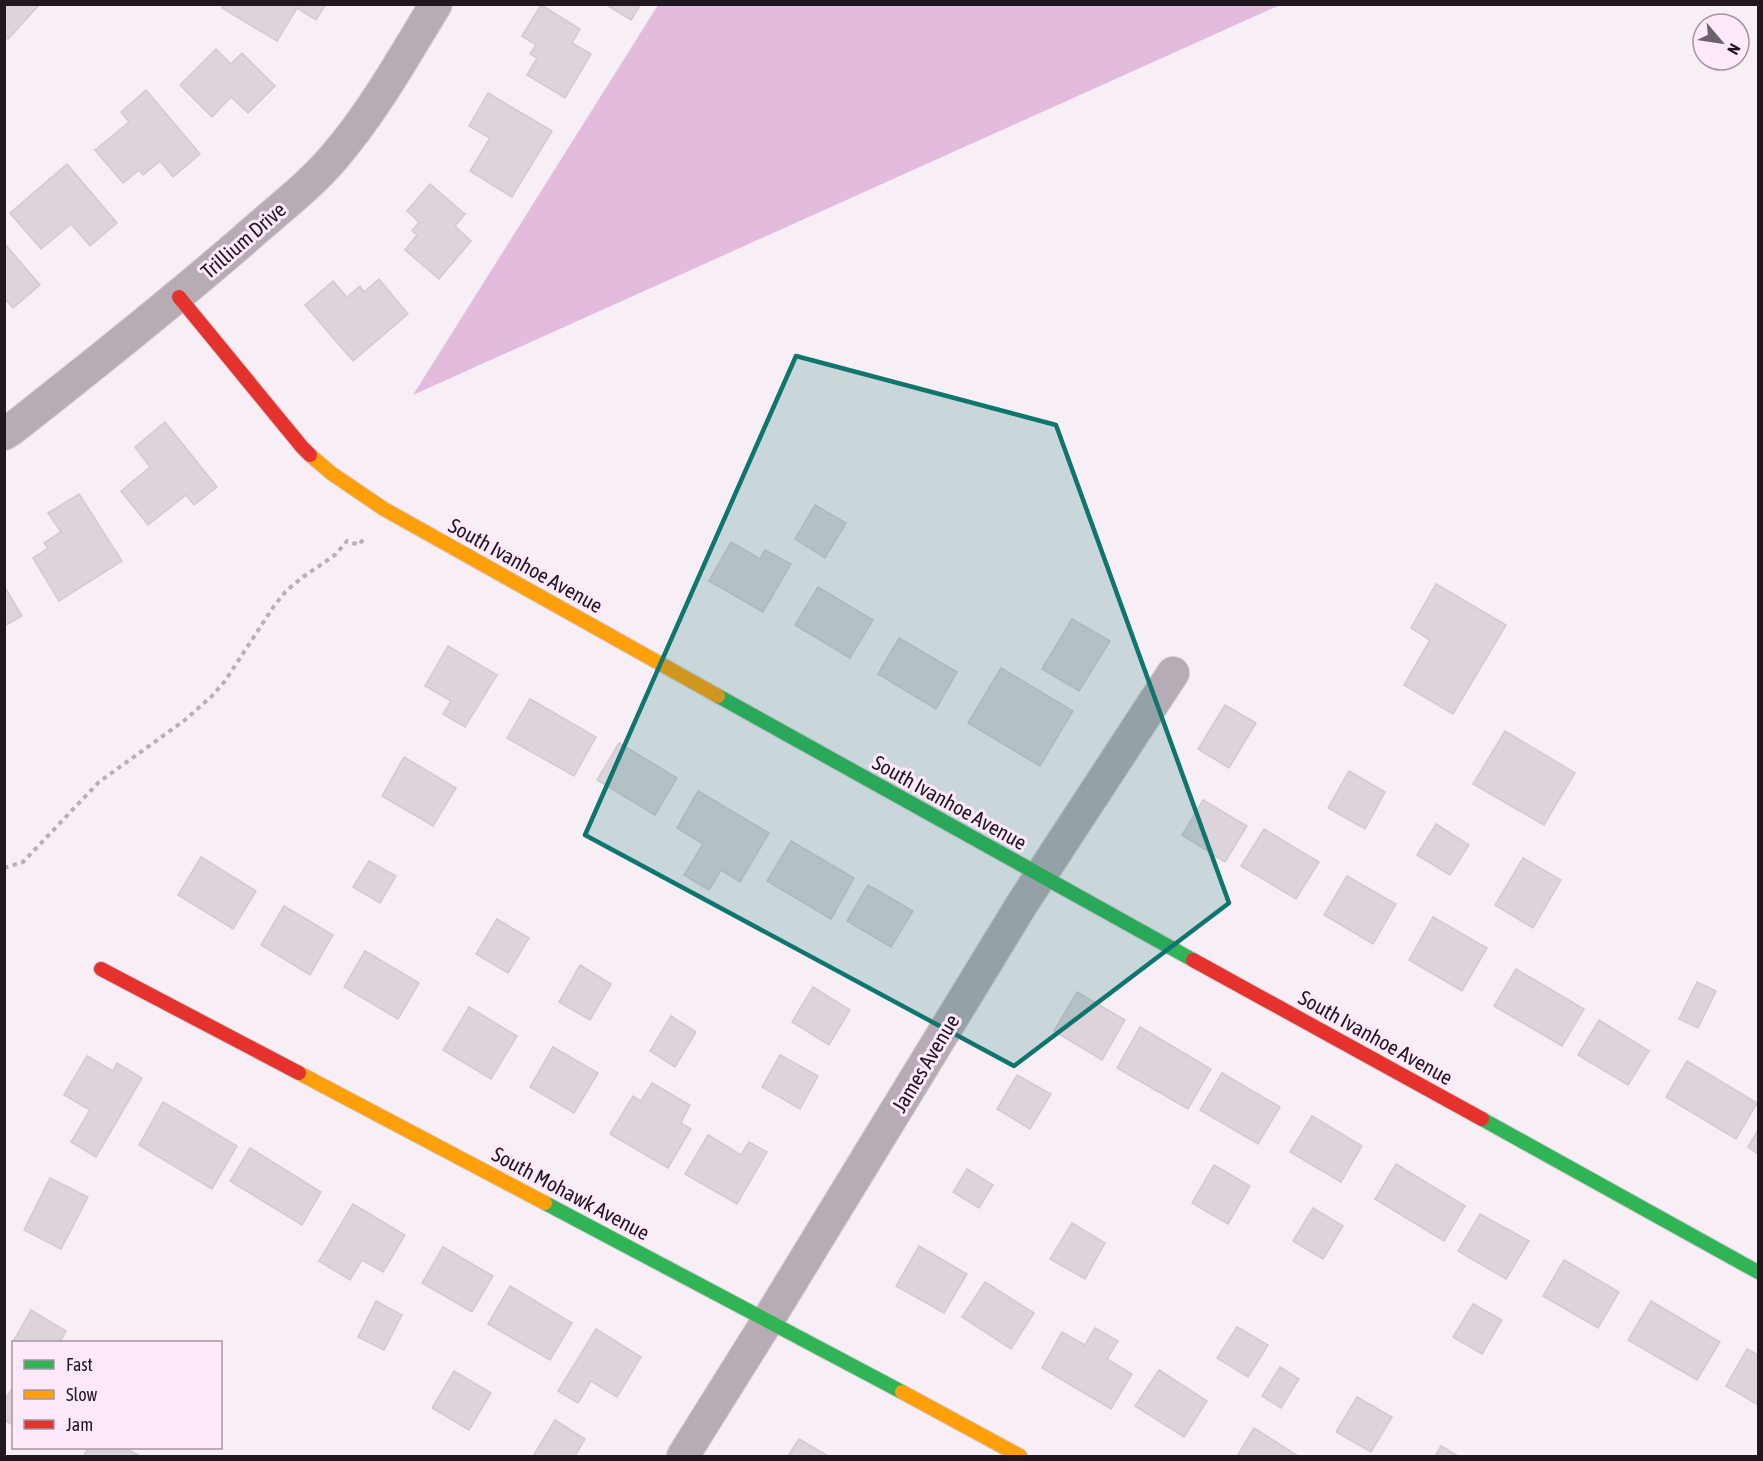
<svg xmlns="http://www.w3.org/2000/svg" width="1763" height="1461" viewBox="0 0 1763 1461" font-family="'Asap Condensed',sans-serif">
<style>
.forest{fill:#e2bbdd}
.building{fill:#ddd4db;stroke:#d3c9d1;stroke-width:1.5}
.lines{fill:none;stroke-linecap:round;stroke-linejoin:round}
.street-casing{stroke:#d5ccd3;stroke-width:34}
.fast-casing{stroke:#d5ccd3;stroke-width:16}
.slow-casing{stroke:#d5ccd3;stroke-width:16}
.jam-casing{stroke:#d5ccd3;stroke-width:16}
.path{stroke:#b7afb6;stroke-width:4;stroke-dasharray:4.5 4.5;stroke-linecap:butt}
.street{stroke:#b7acb5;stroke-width:32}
.fast{stroke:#30b455;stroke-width:14}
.slow{stroke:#ff9f0a;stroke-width:14}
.jam{stroke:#e5322d;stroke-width:14}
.marked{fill:#0f766e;fill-opacity:0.2;stroke:#0f766e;stroke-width:4.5;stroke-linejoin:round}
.labels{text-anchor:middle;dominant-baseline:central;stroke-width:6;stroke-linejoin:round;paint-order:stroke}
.street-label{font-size:21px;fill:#20171f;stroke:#fde9fa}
</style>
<rect width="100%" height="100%" fill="#f8eef6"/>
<path class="forest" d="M658,5v-1l622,1 -867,390z"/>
<g class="building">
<path d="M4,4h36l-32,35 -4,-3z"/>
<path d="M224,4h102l-10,16 -19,-12 -20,33 -55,-33z"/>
<path d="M605,4h36l-10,16z"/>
<path d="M541,5l39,24 -8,14 19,11 -26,44 -38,-23 10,-17 -7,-4 6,-9 -14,-9z"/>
<path d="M216,49l15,15 11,-11 33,33 -27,27 -17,-16 -19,20 -32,-32z"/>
<path d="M146,90l54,64 -27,23 -13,-16 -17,14 -4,-5 -16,13 -28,-33 34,-28 -8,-10z"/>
<path d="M488,93l64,38 -40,66 -42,-26 20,-33 -21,-12z"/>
<path d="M67,164l50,59 -27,23 -19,-22 -30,25 -31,-36z"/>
<path d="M430,184l35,30 -10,12 16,15 -32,38 -34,-29 12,-15 -5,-4 7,-9 -12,-11z"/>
<path d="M4,243l36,42 -27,23 -9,-10z"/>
<path d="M379,279l29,35 -55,47 -48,-56 28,-24 14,16 13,-11 4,6z"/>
<path d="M165,422l52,65 -23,18 -8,-10 -38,30 -27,-34 29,-24 -15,-20z"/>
<path d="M79,494l43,67 -63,40 -26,-43 15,-10 -4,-5 17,-11 -13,-19z"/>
<path d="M815,505l31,18 -21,35 -30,-19z"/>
<path d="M731,542l29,17 5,-9 26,14 -28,48 -54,-31z"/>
<path d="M1436,584l70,41 -53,89 -49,-29 26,-45 -19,-12z"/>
<path d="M4,586l18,30 -18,10z"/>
<path d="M818,587l55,33 -23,38 -55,-33z"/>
<path d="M1072,619l38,22 -31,50 -37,-22z"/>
<path d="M899,638l58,34 -21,37 -58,-35z"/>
<path d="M448,646l49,29 -32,52 -22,-13 8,-13 -26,-15z"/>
<path d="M1001,668l72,43 -33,55 -72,-43z"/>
<path d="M530,699l66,38 -22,39 -67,-38z"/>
<path d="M1225,705l31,18 -27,45 -31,-19z"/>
<path d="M1505,731l70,42 -31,52 -71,-41z"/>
<path d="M619,743l58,35 -22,37 -58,-35z"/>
<path d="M404,757l52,31 -23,38 -51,-30z"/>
<path d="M1349,771l36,21 -20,37 -37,-21z"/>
<path d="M698,791l71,42 -29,49 -19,-12 -12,20 -25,-15 19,-31 -26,-16z"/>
<path d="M1203,800l44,26 -22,36 -43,-27z"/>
<path d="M1436,824l33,21 -19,30 -33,-20z"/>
<path d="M1264,829l55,33 -23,37 -55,-33z"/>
<path d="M791,841l63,37 -23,41 -64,-38z"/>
<path d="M201,857l55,34 -23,38 -55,-34z"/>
<path d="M1523,858l38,22 -28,48 -38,-23z"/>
<path d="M369,861l27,15 -16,27 -27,-16z"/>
<path d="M1347,876l49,28 -23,40 -49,-29z"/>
<path d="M868,885l45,26 -22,36 -44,-26z"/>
<path d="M284,906l49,29 -23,40 -49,-30z"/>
<path d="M1433,917l54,31 -25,43 -53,-31z"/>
<path d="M497,919l32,19 -21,35 -32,-19z"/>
<path d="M365,951l54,32 -21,36 -54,-32z"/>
<path d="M580,965l31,19 -21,36 -31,-18z"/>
<path d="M1516,969l68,40 -22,37 -68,-40z"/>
<path d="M1697,982l19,9 -18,37 -19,-9z"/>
<path d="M813,987l37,23 -21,35 -37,-23z"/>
<path d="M1077,992l48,28 -23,40 -48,-29z"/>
<path d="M469,1007l48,29 -26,43 -48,-29z"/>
<path d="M671,1016l25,16 -21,35 -25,-16z"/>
<path d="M1599,1020l50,31 -21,34 -50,-30z"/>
<path d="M1140,1027l71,42 -23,40 -71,-41z"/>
<path d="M553,1047l45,26 -24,40 -44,-26z"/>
<path d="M780,1055l38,21 -18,33 -38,-22z"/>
<path d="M87,1056l26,15 4,-8 25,15 -46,79 -25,-15 19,-32 -26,-15z"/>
<path d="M1687,1061l70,42 -21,36 -70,-42z"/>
<path d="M1222,1073l58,34 -22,37 -58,-34z"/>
<path d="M1017,1075l34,19 -21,35 -33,-20z"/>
<path d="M652,1083l38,22 -9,18 10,6 -23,39 -58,-34 23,-38 8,5z"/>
<path d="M163,1102l74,44 -25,43 -73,-44z"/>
<path d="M1312,1116l50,30 -21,36 -51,-30z"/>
<path d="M1758,1130v24l-10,-7z"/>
<path d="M708,1135l33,20 8,-13 18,10 -30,52 -52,-30z"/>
<path d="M250,1148l71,44 -19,33 -72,-44z"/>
<path d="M1396,1164l69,42 -21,35 -69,-42z"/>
<path d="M1214,1165l36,21 -22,38 -36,-21z"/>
<path d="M967,1169l26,16 -14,23 -26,-16z"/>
<path d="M50,1178l38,19 -27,52 -37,-19z"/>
<path d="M353,1204l52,31 -22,37 -21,-12 -12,20 -31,-19z"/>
<path d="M1313,1208l30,18 -20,33 -30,-18z"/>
<path d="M1480,1214l49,27 -23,38 -48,-28z"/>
<path d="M1072,1223l33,20 -20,36 -35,-20z"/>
<path d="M919,1246l48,28 -23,39 -48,-27z"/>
<path d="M443,1247l50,29 -21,36 -50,-29z"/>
<path d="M1564,1260l55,32 -21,36 -55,-32z"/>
<path d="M985,1282l49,31 -23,36 -49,-32z"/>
<path d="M510,1286l62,37 -22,37 -62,-36z"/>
<path d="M376,1301l26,14 -18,35 -26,-13z"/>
<path d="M1651,1301l69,41 -23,38 -69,-40z"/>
<path d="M1473,1304l29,16 -20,34 -29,-17z"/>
<path d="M31,1310l35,21 -6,11h-47z"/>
<path d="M1237,1327l31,18 -20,32 -31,-19z"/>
<path d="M1095,1328l23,13 -11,18 25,15 -21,35 -69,-41 20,-36 23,13z"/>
<path d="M596,1329l45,28 -24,40 -26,-16 -13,22 -20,-12z"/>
<path d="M1747,1349l11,6v50l-32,-19z"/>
<path d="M1280,1367l19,12 -18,29 -19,-12z"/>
<path d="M1159,1370l48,31 -23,36 -49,-31z"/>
<path d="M454,1371l37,22 -22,37 -37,-22z"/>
<path d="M14,1386v40l-10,-6v-19z"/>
<path d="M1357,1397l35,20 -21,35 -35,-20z"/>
<path d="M555,1420l30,19 -10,17h-42z"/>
<path d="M1254,1428l44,28h-61z"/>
<path d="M799,1439l29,17h-40z"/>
<path d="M1441,1446l17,10h-23z"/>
<path d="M89,1448h36l15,8h-57z"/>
</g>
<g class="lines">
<defs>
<g id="street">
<path d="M4,434l8,-5c79,-62 157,-124 233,-190 30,-27 64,-52 90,-83 40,-47 69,-100 101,-152"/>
<path d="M683,1456l85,-136 254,-416 151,-231"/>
</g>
<g id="fast">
<path d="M718,696l475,264"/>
<path d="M1482,1119l276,153"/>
<path d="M545,1203l357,189"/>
</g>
<g id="slow">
<path d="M310,455l21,18 53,36 334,187"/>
<path d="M299,1073l246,130"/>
<path d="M902,1392l118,64"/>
</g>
<g id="jam">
<path d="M179,297l123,150 8,8"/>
<path d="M1193,960l289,159"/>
<path d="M101,969l198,104"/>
</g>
</defs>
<use href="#street" class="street-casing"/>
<use href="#fast" class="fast-casing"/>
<use href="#slow" class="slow-casing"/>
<use href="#jam" class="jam-casing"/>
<path class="path" d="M4,868l19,-6 76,-80 86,-62 27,-24 13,-15 49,-75 12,-15 17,-14 32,-22 12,-14 12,4 6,-8"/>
<use href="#street" class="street"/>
<use href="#fast" class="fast"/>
<use href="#slow" class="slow"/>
<use href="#jam" class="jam"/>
</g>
<path class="marked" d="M796,356l260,69 173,478 -215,163 -429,-231z"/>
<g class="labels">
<g class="street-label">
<text transform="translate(243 240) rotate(-41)">Trillium Drive</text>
<text transform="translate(526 565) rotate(29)">South Ivanhoe Avenue</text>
<text transform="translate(950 802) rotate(29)">South Ivanhoe Avenue</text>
<text transform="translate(1376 1037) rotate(29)">South Ivanhoe Avenue</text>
<text transform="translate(925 1063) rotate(-59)">James Avenue</text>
<text transform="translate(571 1193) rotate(28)">South Mohawk Avenue</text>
</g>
</g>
<rect width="1763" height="1461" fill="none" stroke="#20171f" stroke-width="12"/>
<rect x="12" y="1341" width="210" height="108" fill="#fde9fa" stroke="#a595a2" stroke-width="1.5"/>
<rect x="24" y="1360" width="30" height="9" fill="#30b455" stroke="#a595a2" stroke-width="1.5"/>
<text x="66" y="1371" font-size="18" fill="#20171f">Fast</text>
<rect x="24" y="1390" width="30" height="9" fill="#ff9f0a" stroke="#a595a2" stroke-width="1.5"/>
<text x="66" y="1401" font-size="18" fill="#20171f">Slow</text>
<rect x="24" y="1420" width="30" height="9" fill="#e5322d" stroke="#a595a2" stroke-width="1.5"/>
<text x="66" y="1431" font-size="18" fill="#20171f">Jam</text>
<g transform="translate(1721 42) rotate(119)"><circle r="28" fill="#fde9fa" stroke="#a595a2" stroke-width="1.5"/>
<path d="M0-4.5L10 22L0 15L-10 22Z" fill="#6c626a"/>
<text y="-9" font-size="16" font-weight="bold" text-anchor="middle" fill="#20171f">N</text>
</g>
</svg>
